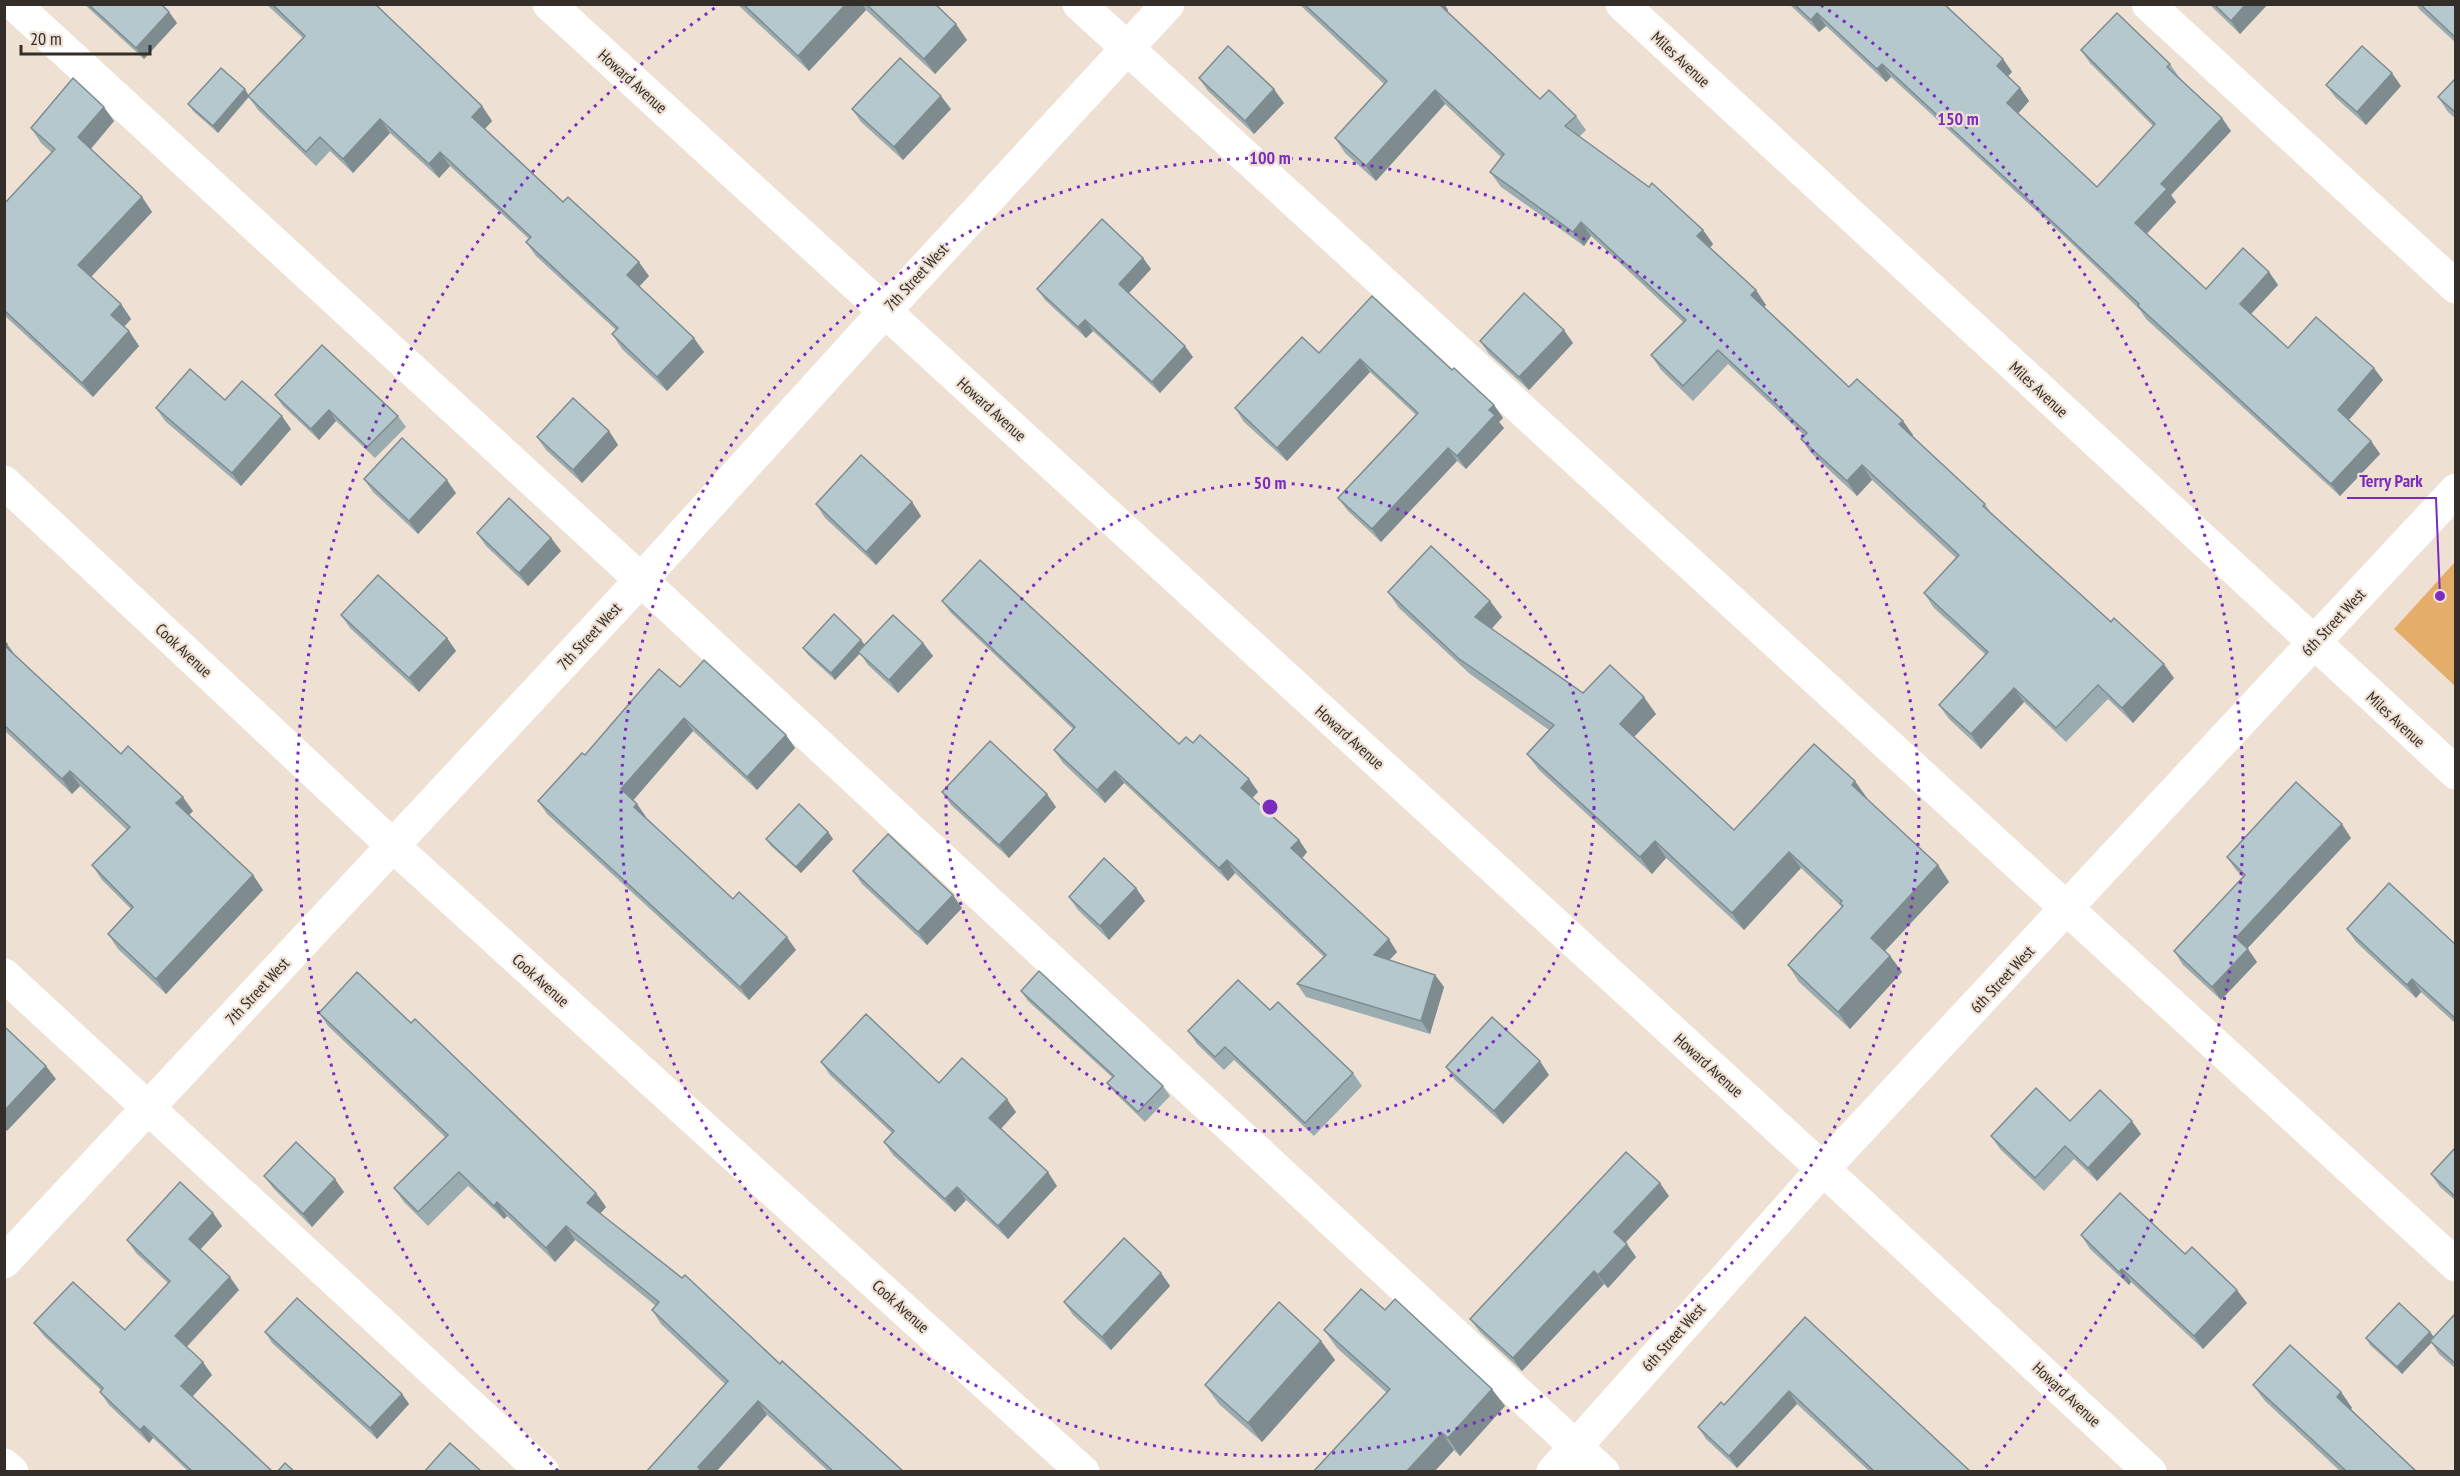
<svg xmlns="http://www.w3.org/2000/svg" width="2460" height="1476" viewBox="0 0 2460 1476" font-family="'PT Sans Narrow',sans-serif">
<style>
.green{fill:#e5ad6a}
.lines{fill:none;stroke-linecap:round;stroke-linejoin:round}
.minor{stroke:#fff;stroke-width:33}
.wall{fill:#9bacb1}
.shaded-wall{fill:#7e8c90}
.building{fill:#b4c8ce;stroke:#7e8c90;stroke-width:1.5}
.ring{fill:none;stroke:#7b2cbf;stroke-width:3;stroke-dasharray:3 6}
.labels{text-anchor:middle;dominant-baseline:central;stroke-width:4.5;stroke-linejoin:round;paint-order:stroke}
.street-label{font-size:16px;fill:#332e29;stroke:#eee1d3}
.centre{fill:#7b2cbf;stroke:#eee1d3;stroke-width:3}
.ring-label{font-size:18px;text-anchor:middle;font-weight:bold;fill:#7b2cbf;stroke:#eee1d3;stroke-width:4.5;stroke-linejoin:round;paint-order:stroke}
.leader{fill:none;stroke:#7b2cbf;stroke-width:2}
.callout-dot{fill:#7b2cbf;stroke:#eee1d3;stroke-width:2}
.callout-label{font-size:18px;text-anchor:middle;font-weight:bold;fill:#7b2cbf;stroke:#eee1d3;stroke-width:4.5;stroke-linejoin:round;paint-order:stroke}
</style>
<rect width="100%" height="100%" fill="#eee1d3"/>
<path class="green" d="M2455,562v124l-61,-57z"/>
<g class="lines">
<g class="minor">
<path d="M14,4l627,576 962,892"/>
<path d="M549,4l1274,1165 327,303"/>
<path d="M1079,4l1377,1261"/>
<path d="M1622,4l834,769"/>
<path d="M2148,4l308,283"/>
<path d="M4,482l388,363 691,627"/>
<path d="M4,975l539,497"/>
<path d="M4,1262l637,-682 244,-269 283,-307"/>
<path d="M4,1465l8,7"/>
<path d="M1553,1472l270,-303 633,-679"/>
</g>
</g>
<g class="wall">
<path d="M84,4h77l8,8 8,11 -33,36z"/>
<path d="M266,4h109l107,102 10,15 -8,8 79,73 86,74 -10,10 65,66 -37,39 -45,-42 -10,-15 4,-4 -80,-74 -10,-14 3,-3 -79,-73 -11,12 -49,-45 -37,40 -23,-22 -14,15 -58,-56 -9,-13 -31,36 -25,-22 -5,-7 61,-9 54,-57z"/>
<path d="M737,4h198l32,36 -32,34 -69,-64 -57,61z"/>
<path d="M1299,4h145l4,6 -1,2 93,87 36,17 10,14 -7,7 124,93 10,14 -3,4 56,57 -3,2 86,80 54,34 10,14 -1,1 73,68 6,9 183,165 -41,45 -25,-24 -42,43 -42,-40 -43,47 -32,-30 -10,-14 47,-50 -52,-47 -10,-15 32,-35 -84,-78 -15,16 -46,-43 -10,-14 3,-4 -76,-71 -35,37 -32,-31 -10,-15 32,-33 -92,-86 -7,10 -83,-59 -11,-15 11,-15 -56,-53 -69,77 -31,-28 -10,-15 49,-54z"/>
<path d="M1789,4h155l59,55 9,13 -4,4 12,12 9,13 -11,12 79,74 56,-61 -63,-63 -9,-13 89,14 9,13 52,54 -60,64 5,7 -29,32 59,55 63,-17 9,13 -27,29 37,34 95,32 -34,40 22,21 9,13 -40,42 -194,-177 -6,-9 -72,-70 -177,-163 -5,5 -60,-56 -7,6z"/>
<path d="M2209,4h59l-28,30z"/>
<path d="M2416,4h40v39l-37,-34z"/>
<path d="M1199,78l85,25 -30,31 -46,-43z"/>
<path d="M2456,78v41l-8,-7 -10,-15z"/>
<path d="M2326,85l75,1 -35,39 -30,-27z"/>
<path d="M852,109h99l-48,51 -42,-38z"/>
<path d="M114,121l-23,28 51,48 10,15 -61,65 30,27 10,15 -7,8 5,4 10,15 -46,51 -89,-82v-111l48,-51 -11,-10 -10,-15z"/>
<path d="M1143,258l8,11 -22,24 64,64 -33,36 -67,-62 -7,7 -41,-38 -8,-11z"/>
<path d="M1480,341l93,2 -44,47 -40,-36z"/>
<path d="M1319,353l133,17 42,35 9,13 -4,4 5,6 -38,41 -9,-8 -76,81 -33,-31 -10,-13 78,-83 -46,-43 -83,89 -43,-39 -9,-14z"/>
<path d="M275,395l123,21 8,11 -31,31 -39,-37 -17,19 -36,-34z"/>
<path d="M225,400l66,29 -50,57 -76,-65 -9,-13z"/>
<path d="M609,431l9,14 -36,38 -36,-33 -9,-13z"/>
<path d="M364,479l92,14 -38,41 -45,-42z"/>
<path d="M912,502l9,14 -45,49 -51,-47 -9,-14z"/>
<path d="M477,533l74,5 10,13 -33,35 -42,-40z"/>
<path d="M1388,592l102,9 12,16 -11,12 92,64 73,21 -22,23 100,93 133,-32 -1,1 72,66 11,17 -64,69 5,5 12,16 -52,57 -51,-47 -11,-17 54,-58 -41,-39 -57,62 -78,-72 -14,16 -113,-104 -12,-16 22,-24 -79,-56 -71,-66z"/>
<path d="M942,601l237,143 14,-1 56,36 9,13 -6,6 47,42 8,12 -5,6 95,94 -8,8 46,15 9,12 -14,47 -124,-37 -9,-13 27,-27 -89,-84 -7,8 -104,-98 -19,20 -42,-40 -9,-13 19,-21 -122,-116z"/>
<path d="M341,615l106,23 9,13 -37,41 -69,-64z"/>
<path d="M861,640l4,5 58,-2 10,13 -35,37 -30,-28 -8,-12 -25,27 -27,-25 -5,-7z"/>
<path d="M4,641l11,14 106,99 72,57 -4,4 64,60 10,15 -97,104 -48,-45 -10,-15 23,-25 -29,-29 -10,-15 35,-35 -47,-44 -8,8 -68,-64z"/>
<path d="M680,687l106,48 9,13 -38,42 -64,-59 -60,69 4,4 9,13 -1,1 88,81 63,51 -47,50 -202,-186 -9,-13 47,-46z"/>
<path d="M942,792l114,15 -47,51 -58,-53z"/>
<path d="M828,832l5,7 -32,34 -30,-27 -5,-7z"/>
<path d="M2351,838l-104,110 10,14 -36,38 -38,-35 -9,-14 69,-74 -7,-7 -9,-13z"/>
<path d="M853,871l109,37 -35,37 -65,-61z"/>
<path d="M1136,888l9,13 -36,39 -31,-30 -9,-13z"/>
<path d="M2347,929l109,16v79l-35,-32 -5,6 -60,-56z"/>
<path d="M1021,991l142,95 7,10 -25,26 -30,-29 -8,-10 6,-5 -85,-77z"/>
<path d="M1270,1010l83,63 9,13 -48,50 -80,-76 -10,10 -27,-26 -9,-13z"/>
<path d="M319,1013l277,180 10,14 -6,7 180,150 124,108h-75l-62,-57 -42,-31 -64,-60 -9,-14 4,-4 -81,-66 -20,22 -48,-46 -3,3 -36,-33 -40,40 -24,-24 -10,-14 52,-50 -118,-112z"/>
<path d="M821,1062l118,21 77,29 -15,16 56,58 -49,53 -42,-39 -11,12 -62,-57 -9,-13 8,-9 -62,-58z"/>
<path d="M1446,1067l103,8 -46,49 -48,-44z"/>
<path d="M2070,1121l71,13 -44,47 -23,-22 -30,32 -44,-42 -9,-13z"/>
<path d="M2456,1147v54l-16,-14 -9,-13z"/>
<path d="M264,1176l80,16 -32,35 -38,-38z"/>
<path d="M1669,1196l-44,47 11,14 -28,31 -4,-4 -82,87 -42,-39 -10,-13z"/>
<path d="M213,1213l9,13 -22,23 39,41 -52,57 25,28 -20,22 81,75h-84l-36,-34 -4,5 -40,-38 -9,-13 1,-2 -57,-54 -10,-13 91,7 43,-47 -32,-30 -9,-13z"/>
<path d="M2081,1235l104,19 62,49 -44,46 -72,-67 -2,3 -39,-36z"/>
<path d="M1161,1273l9,13 -59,64 -38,-35 -9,-13z"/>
<path d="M1385,1310l120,96 -45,50 -6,-6 -20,22h-121l74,-79 -50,-45 -13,-18z"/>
<path d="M2456,1313v56l-17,-15 -8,-12 -29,32 -32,-29 -4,-7 64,-6 4,5z"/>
<path d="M1805,1317l166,155h-101l-73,-68 -60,64 -31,-29 -8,-12 26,-22z"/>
<path d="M265,1332l137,62 7,10 -32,35 -105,-96z"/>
<path d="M1321,1341l14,19 -73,82 -43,-38 -14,-19z"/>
<path d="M2253,1385l88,7 11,16 -1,1 66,63h-76l-76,-71z"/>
</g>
<g class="shaded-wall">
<path d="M846,4h16l4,6 -57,61 -11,-15z"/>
<path d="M1437,4h7l4,6 -4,5z"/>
<path d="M2246,4h22l-28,30 -9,-13z"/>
<path d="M169,12l8,11 -33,36 -8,-11z"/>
<path d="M1817,13l9,13 -7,6 -8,-12z"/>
<path d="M956,24l11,16 -32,34 -11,-15z"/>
<path d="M2003,59l9,13 -6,6 -9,-12z"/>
<path d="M1882,64l9,13 -5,5 -9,-13z"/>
<path d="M2392,73l9,13 -35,39 -9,-13z"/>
<path d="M2020,88l9,13 -13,15 -9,-13z"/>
<path d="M245,89l4,7 -31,37 -5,-7z"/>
<path d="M1274,89l10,14 -30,31 -9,-13z"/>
<path d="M1435,90l10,14 -69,77 -10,-15z"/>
<path d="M941,96l10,13 -48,51 -9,-13z"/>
<path d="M482,106l10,15 -10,11 -10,-15z"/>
<path d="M104,107l10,14 -26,31 -10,-15z"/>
<path d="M2222,118l9,13 -60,64 5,7 -32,34 -9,-13 26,-39z"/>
<path d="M380,119l10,14 -37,40 -10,-14z"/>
<path d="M440,152l10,14 -11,12 -10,-14z"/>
<path d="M142,197l10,15 -64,68 -10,-15z"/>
<path d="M1581,222l10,14 -7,10 -11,-14z"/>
<path d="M1703,230l10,14 -6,6 -10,-14z"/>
<path d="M1143,258l8,11 -24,26 -8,-11z"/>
<path d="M639,262l10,14 -12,13 -10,-14z"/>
<path d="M2269,272l9,13 -29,31 -9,-12z"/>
<path d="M1756,290l10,15 -5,5 -10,-15z"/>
<path d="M121,304l10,15 -10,11 -10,-15z"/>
<path d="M1085,320l8,11 -7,7 -8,-11z"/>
<path d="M1564,330l9,13 -44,47 -10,-13z"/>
<path d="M129,331l10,15 -46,51 -11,-14z"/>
<path d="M694,338l10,14 -37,39 -10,-14z"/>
<path d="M1185,346l8,11 -33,36 -8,-11z"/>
<path d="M1360,359l10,13 -83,89 -10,-13z"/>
<path d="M2374,368l9,12 -36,42 -9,-12z"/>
<path d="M1494,405l9,13 -4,4 5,6 -38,41 -9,-13 32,-46z"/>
<path d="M329,410l7,11 -17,19 -8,-11z"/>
<path d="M282,416l9,13 -50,57 -9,-13z"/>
<path d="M1903,421l10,14 -3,4 -11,-15z"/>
<path d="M609,431l9,14 -36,38 -9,-13z"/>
<path d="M2371,441l9,13 -40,42 -9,-12z"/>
<path d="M1448,448l9,13 -76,81 -9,-13z"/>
<path d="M1862,465l10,15 -15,16 -10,-15z"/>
<path d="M447,480l9,13 -38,41 -9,-13z"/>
<path d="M912,502l9,14 -45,49 -10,-13z"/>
<path d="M551,538l10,13 -33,35 -9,-13z"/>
<path d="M1490,601l12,16 -15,17 -12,-17z"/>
<path d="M447,638l9,13 -37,41 -10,-14z"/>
<path d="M861,640l5,7 -31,33 -4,-7z"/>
<path d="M923,643l10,13 -35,37 -9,-13z"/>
<path d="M7,644l10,14 -12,-12z"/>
<path d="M2164,664l10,14 -41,45 -11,-15z"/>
<path d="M2014,688l10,14 -43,47 -10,-15z"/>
<path d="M1644,697l12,17 -25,26 -11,-16z"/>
<path d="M684,718l9,13 -62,72 -10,-14z"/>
<path d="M786,735l9,13 -38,42 -10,-13z"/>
<path d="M70,771l10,15 -8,8 -10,-15z"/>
<path d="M1115,771l9,12 -19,20 -8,-13z"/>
<path d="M1249,779l9,13 -8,8 -9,-12z"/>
<path d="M1855,781l12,17 -4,4 -11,-17z"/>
<path d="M1047,794l9,13 -47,51 -10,-13z"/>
<path d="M183,797l10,14 -7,7 -10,-15z"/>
<path d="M637,804l9,13 -3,3 -9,-13z"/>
<path d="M2342,824l9,14 -106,113 -9,-13z"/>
<path d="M828,832l5,7 -32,34 -5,-6z"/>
<path d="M1299,840l8,12 -7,9 -9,-13z"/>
<path d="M1655,841l11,17 -14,16 -12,-17z"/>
<path d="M1789,852l12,16 -57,62 -12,-17z"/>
<path d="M1227,860l8,13 -7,8 -9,-13z"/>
<path d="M1938,865l11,17 -67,72 -11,-16z"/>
<path d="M253,875l10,15 -97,104 -10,-15z"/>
<path d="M1136,888l9,13 -36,39 -9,-14z"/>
<path d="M953,895l9,13 -35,37 -9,-13z"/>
<path d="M787,937l9,13 -47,50 -9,-13z"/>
<path d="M1389,939l8,13 -15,16 -8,-13z"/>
<path d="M2248,949l9,13 -36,38 -9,-13z"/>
<path d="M1890,956l12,16 -52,57 -12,-17z"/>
<path d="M1435,975l9,12 -14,47 -9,-13z"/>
<path d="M2412,979l9,13 -5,6 -9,-13z"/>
<path d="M1540,1061l9,14 -46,49 -9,-13z"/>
<path d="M46,1066l10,13 -49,52 -3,-4v-16z"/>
<path d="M1007,1099l9,13 -17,19 -10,-13z"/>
<path d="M2132,1121l9,13 -44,47 -9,-13z"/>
<path d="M1048,1172l9,14 -49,53 -10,-13z"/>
<path d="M335,1179l9,13 -32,35 -9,-13z"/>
<path d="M1660,1183l9,13 -46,49 -9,-13z"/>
<path d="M957,1187l9,13 -11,12 -10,-13z"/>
<path d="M596,1193l10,14 -9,10 -10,-14z"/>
<path d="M497,1202l10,14 -3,3 -10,-13z"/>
<path d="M213,1213l9,13 -24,26 -9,-13z"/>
<path d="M566,1226l9,14 -20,22 -9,-14z"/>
<path d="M1627,1244l9,13 -28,31 -10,-13z"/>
<path d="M2122,1269l9,13 -2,3 -10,-13z"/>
<path d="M1594,1271l10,13 -82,87 -9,-13z"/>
<path d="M1161,1273l9,13 -59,64 -9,-13z"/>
<path d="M230,1277l9,13 -55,59 -9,-13z"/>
<path d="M2237,1290l10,13 -44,46 -9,-13z"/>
<path d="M2430,1332l5,7 -33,35 -5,-7z"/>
<path d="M1321,1341l14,19 -73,82 -14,-19z"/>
<path d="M203,1362l9,13 -22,24 -9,-13z"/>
<path d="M1492,1389l13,17 -45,50 -12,-18z"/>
<path d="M1789,1391l8,13 -60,64 -8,-12z"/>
<path d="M2341,1392l11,16 -4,4 -11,-15z"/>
<path d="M402,1394l7,10 -32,35 -7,-11z"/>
<path d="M758,1401l9,14 -51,57h-16l-2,-5z"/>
<path d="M144,1426l9,12 -4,5 -9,-13z"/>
<path d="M1442,1433l12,17 -20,22h-28z"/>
</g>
<g class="building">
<path d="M88,4h73l8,8 -33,36z"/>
<path d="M272,4h103l107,102 -10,11 91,85 5,-5 71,65 -12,13 67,63 -37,39 -45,-43 6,-6 -92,-86 5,-5 -91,-85 -11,12 -49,-45 -37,40 -23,-22 -14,15 -58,-56 57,-60z"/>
<path d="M743,4h103l-48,52z"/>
<path d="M866,4h69l21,20 -32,35z"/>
<path d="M1304,4h135l101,95 9,-9 27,26 -11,10 84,61 3,-4 51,47 -6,6 59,54 -5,5 98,92 8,-8 46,42 -4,3 86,80 -2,2 128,116 3,-4 50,46 -42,44 -24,-23 -42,43 -42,-40 -43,46 -32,-29 49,-53 -64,-59 35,-38 -97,-90 -15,16 -46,-42 6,-6 -89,-83 -35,36 -32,-31 35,-35 -105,-98 -8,10 -83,-60 14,-18 -69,-64 -69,76 -31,-28 52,-57z"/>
<path d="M1794,4h150l59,55 -6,7 23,22 -13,15 90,84 58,-63 -74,-74 36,-37 53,51 -3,3 55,51 -61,66 6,5 -32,34 71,66 37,-41 26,24 -29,32 48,44 28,-31 58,51 -36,42 33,31 -40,43 -193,-178 1,-2 -80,-76 -177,-164 -5,5 -60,-56 -6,7z"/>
<path d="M2214,4h32l-15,17z"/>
<path d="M2420,4h36v34z"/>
<path d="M1228,46l46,43 -29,32 -46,-43z"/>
<path d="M2362,46l30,27 -35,39 -31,-27z"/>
<path d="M900,58l41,38 -47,51 -42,-38z"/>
<path d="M221,68l24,21 -32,37 -25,-22z"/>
<path d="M73,78l31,29 -26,30 64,60 -64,68 43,39 -10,11 18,16 -47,52 -78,-73v-106l51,-55 -24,-21z"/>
<path d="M2456,78v35l-18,-16z"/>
<path d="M1102,219l41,39 -24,26 66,62 -33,36 -67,-62 -7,7 -41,-38z"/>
<path d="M1524,293l40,37 -45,47 -39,-36z"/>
<path d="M1372,296l80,74 2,-2 40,37 -5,5 6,5 -38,41 -9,-8 -76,81 -34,-31 80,-85 -58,-54 -83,89 -42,-40 67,-71 17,16z"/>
<path d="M322,345l76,71 -31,31 -38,-37 -18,19 -36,-34z"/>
<path d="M190,369l35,31 17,-19 40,35 -50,57 -76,-65z"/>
<path d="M573,398l36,33 -36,39 -36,-33z"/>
<path d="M402,438l45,42 -38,41 -45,-42z"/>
<path d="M861,455l51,47 -46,50 -50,-48z"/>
<path d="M509,498l42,40 -32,35 -42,-40z"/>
<path d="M1431,546l59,55 -15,16 108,76 27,-28 34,32 -24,27 114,106 80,-86 41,37 -3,4 86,80 -67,73 19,18 -52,56 -50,-47 55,-59 -3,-3 2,-2 -53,-49 -57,61 -77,-72 -15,16 -113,-103 27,-29 -96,-67 -70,-66z"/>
<path d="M980,560l199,184 7,-7 7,6 7,-8 49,44 -8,9 58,52 -8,8 98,91 -15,16 61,20 -14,46 -124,-37 29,-29 -99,-95 -8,8 -104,-97 -18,19 -43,-40 21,-23 -133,-126z"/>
<path d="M378,575l69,63 -38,40 -68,-63z"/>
<path d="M834,614l27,26 -30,33 -28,-25z"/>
<path d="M893,615l30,28 -34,37 -31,-28z"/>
<path d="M4,641l3,3 -2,2 116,108 7,-8 55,51 -7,6 77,72 -97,104 -48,-45 25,-27 -41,-42 38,-38 -60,-56 -8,8 -58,-54z"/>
<path d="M704,660l82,75 -39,42 -63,-59 -63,71 16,15 -3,3 99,92 6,-7 48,45 -47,50 -202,-186 44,-48 3,2 74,-86 21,18z"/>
<path d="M990,741l57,53 -48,51 -57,-53z"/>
<path d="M2296,782l46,42 -106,114 12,11 -36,38 -38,-36 71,-76 -18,-18z"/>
<path d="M799,804l29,28 -32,35 -30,-28z"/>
<path d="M888,834l65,61 -35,37 -65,-61z"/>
<path d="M1104,858l32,30 -36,38 -31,-29z"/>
<path d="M2389,883l67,62v74l-44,-40 -5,6 -60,-56z"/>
<path d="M1039,971l124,115 -25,26 -31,-29 7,-7 -93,-85z"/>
<path d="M357,972l54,51 4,-4 181,174 -9,10 95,75 3,-3 95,89 2,-3 122,111h-70l-76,-71 -60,66 4,5h-56l82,-91 -76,-71 7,-8 -93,-76 -20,22 -49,-46 -3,4 -35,-34 -41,40 -24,-24 54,-53 -129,-122z"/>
<path d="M1238,980l32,30 8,-8 75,71 -48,50 -80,-76 -10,10 -27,-26z"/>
<path d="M866,1014l73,69 23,-25 45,41 -18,19 59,54 -50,54 -41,-39 -12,12 -61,-57 10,-11 -73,-69z"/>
<path d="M1492,1017l48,44 -46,50 -48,-44z"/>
<path d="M6,1028l40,38 -42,45v-81z"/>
<path d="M2036,1088l34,33 30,-31 32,31 -44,47 -23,-22 -30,32 -44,-42z"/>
<path d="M296,1142l39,37 -32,35 -39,-38z"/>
<path d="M2456,1147v50l-25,-23z"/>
<path d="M1626,1152l34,31 -46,49 13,12 -29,31 -4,-4 -81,87 -43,-39z"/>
<path d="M180,1182l33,31 -24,26 41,38 -55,59 28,26 -22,24 92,86h-80l-49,-46 -4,4 -40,-38 3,-4 -69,-65 39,-41 52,48 45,-49 -43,-41z"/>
<path d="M2120,1193l65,61 7,-7 45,43 -43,46 -72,-67 -3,3 -38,-37z"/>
<path d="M1124,1238l37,35 -59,64 -38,-35z"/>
<path d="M1361,1289l24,21 10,-11 97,90 -44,49 -6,-5 -36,39h-93l77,-83 -66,-59z"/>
<path d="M297,1298l105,96 -32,34 -105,-96z"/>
<path d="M1279,1302l42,39 -73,82 -43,-38z"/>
<path d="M2399,1303l31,29 -33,35 -31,-29z"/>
<path d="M2456,1313v51l-26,-23z"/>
<path d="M1805,1317l166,155h-96l-86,-81 -60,65 -31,-29 23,-25 3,3z"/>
<path d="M2290,1345l51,47 -4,5 80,75h-74l2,-2 -92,-85z"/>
<path d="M450,1443l32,29h-58z"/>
<path d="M285,1463l10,9h-18z"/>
</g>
<g class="ring">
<circle cx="1270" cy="807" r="324"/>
<circle cx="1270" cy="807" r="649"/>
<path d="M558 1471A973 973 0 0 1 719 5M1821 5A973 973 0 0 1 1982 1471"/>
</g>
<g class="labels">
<g class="street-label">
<text transform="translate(1681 59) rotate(43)">Miles Avenue</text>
<text transform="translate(633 81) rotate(42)">Howard Avenue</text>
<text transform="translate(916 277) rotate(-47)">7th Street West</text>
<text transform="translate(2039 389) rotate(43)">Miles Avenue</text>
<text transform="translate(992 409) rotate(42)">Howard Avenue</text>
<text transform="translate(2333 622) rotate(-47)">6th Street West</text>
<text transform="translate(589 636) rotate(-47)">7th Street West</text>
<text transform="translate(184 650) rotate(43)">Cook Avenue</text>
<text transform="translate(2396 719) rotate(43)">Miles Avenue</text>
<text transform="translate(1350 737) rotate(42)">Howard Avenue</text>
<text transform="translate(2002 979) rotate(-47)">6th Street West</text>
<text transform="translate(541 980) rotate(42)">Cook Avenue</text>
<text transform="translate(257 991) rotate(-47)">7th Street West</text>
<text transform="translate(1709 1065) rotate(42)">Howard Avenue</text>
<text transform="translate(901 1306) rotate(42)">Cook Avenue</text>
<text transform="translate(1673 1337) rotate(-48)">6th Street West</text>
<text transform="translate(2067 1394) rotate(43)">Howard Avenue</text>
</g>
</g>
<circle cx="1270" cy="807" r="9" class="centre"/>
<g class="ring-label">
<text x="1958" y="125">150 m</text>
<text x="1270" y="164">100 m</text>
<text x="1270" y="489">50 m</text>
</g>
<path class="leader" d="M2440 596L2436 498H2347"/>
<circle class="callout-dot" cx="2440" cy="596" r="6"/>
<g class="callout-label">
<text x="2391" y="487">Terry Park</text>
</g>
<rect width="2460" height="1476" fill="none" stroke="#332e29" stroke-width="12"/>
<path d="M21 45v9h129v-9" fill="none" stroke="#332e29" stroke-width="3"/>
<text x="30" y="45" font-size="18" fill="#332e29" stroke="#eee1d3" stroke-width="4.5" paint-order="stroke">20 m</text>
</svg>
